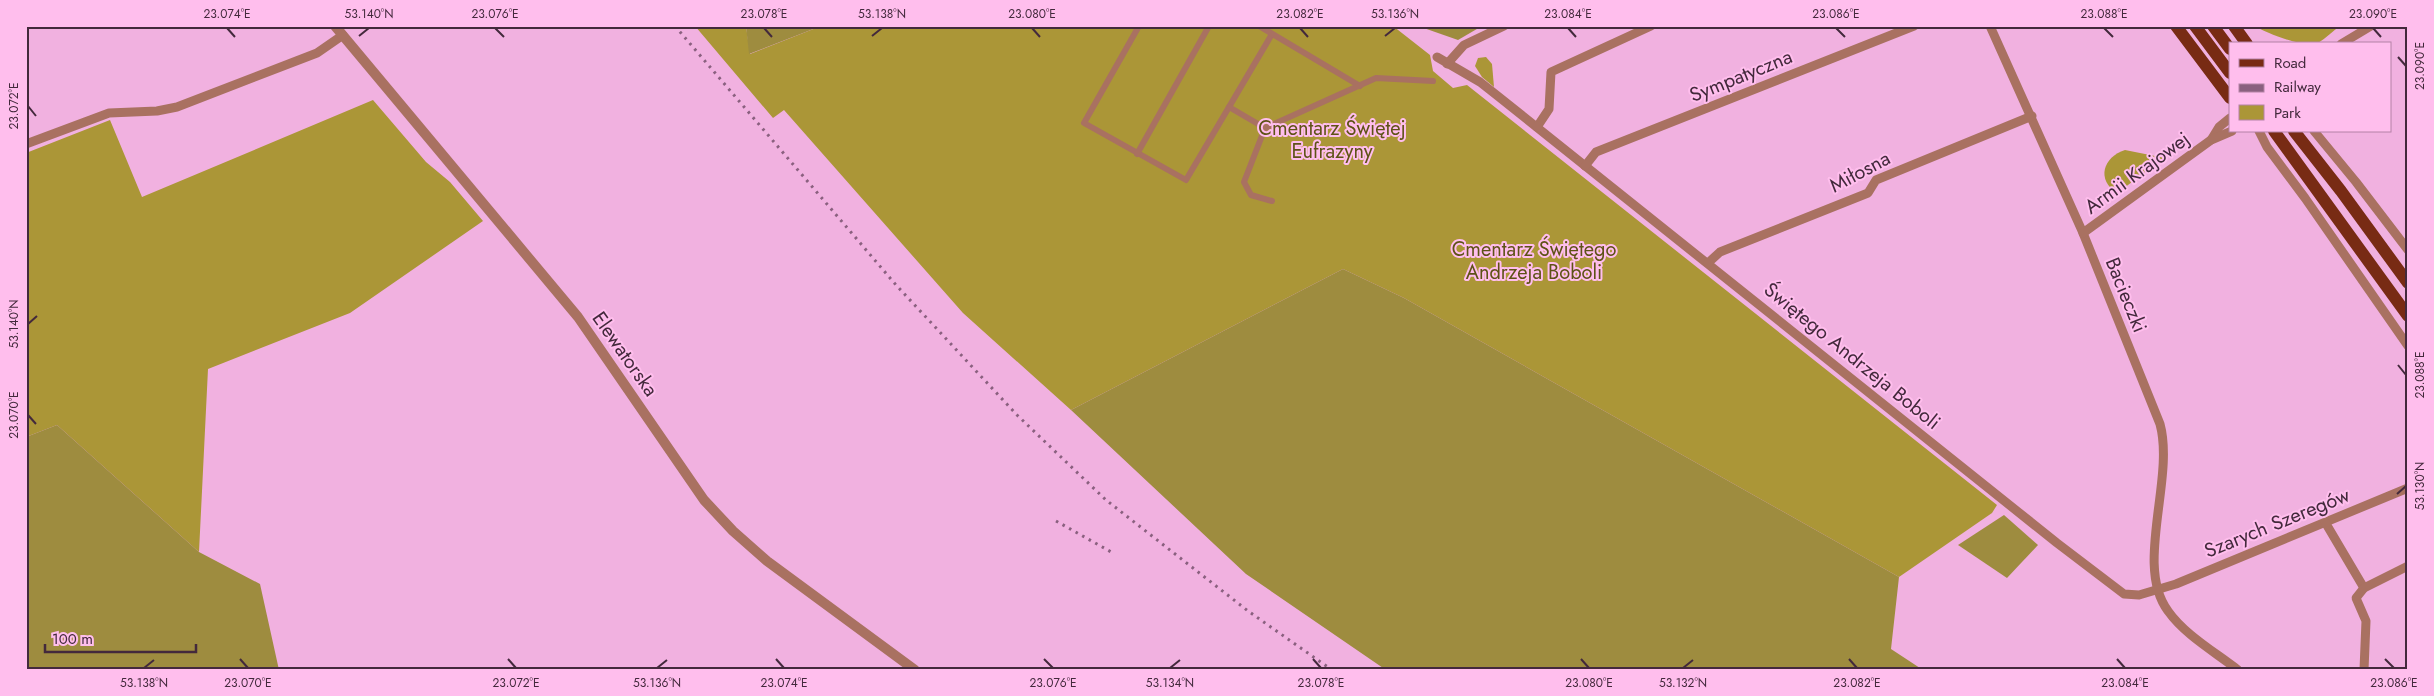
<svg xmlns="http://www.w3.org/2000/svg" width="2434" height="696" viewBox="0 0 2434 696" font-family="Jost,sans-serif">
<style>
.green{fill:#ab9637}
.forest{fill:#9e8c3f}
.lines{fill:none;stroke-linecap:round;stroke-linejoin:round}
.pedestrian{stroke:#a97161;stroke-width:6}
.minor{stroke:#a97161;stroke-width:9}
.tertiary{stroke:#a97161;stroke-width:10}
.primary{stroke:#782b14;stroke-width:12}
.rail{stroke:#8a607f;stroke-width:3;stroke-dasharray:2.5 5;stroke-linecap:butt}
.ticks{fill:none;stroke:#43293c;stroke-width:2}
.labels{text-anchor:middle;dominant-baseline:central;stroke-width:4;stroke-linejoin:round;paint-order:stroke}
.street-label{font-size:20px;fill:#43293c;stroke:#ffbeed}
.park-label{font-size:20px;fill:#5e5216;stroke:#ffbeed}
.neatline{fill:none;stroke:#43293c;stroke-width:2}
.ticks-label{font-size:12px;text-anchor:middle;fill:#43293c}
</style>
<rect width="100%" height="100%" fill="#f1b1e0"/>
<g class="green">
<path d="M695,26h51l4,28 71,-28h572l37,29 3,16 20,17 14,-3 530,420 -5,8 -93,64 -495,-279 -61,-29 -272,141 -108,-97 -179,-203 -11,8z"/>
<path d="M2255,26h85c-7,5 -14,12 -22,17 -12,6 -52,-10 -63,-17z"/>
<path d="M1486,57l6,7 2,23 -12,-10 -7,-11 3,-8z"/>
<path d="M373,100l53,62 24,20 33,39 -133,92 -142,56 -9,183 -142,-127 -31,12v-284l84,-33 32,77z"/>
<path d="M2125,150l40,8 -48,35c-21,-13 -14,-36 8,-43z"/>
</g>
<g class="forest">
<path d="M746,26h75l-72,28z"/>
<path d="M1418,26h64l-24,14z"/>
<path d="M1343,269l61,29 495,279 -8,72 32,21h-537l-140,-96 -175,-164z"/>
<path d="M57,425l142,127 61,32 19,86h-253v-233z"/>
<path d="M2004,515l34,30 -31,33 -49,-33z"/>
</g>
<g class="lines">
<g class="pedestrian">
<path d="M1139,26l-55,97 102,57 86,-146"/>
<path d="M1259,26l101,60"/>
<path d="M1229,107l36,21 111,-50 57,3"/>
<path d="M1265,128l-21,54 7,13 21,6"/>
<path d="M1137,154l72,-128"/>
</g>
<g class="minor">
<path d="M1990,26l93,207 77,191c15,55 -26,142 8,187 17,24 47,41 70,59"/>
<path d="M2341,44l30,-18"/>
<path d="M1437,57l43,25 19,15 558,446 67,51 15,1 37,-11 232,-96"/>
<path d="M1447,64l17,-19 40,-19"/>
<path d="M1537,127l12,-18 2,-37 100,-46"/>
<path d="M2259,131l8,16 38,51 103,148"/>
<path d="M2314,131l42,51 52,68"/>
<path d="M2211,140l8,-13 11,-9"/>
<path d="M26,144l83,-31 48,-2 20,-4 140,-54 26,-18"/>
<path d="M1585,166l11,-14 318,-126"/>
<path d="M2083,233l128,-93 21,-9"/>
<path d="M1708,263l12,-11 148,-59 8,-13 156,-64"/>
<path d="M2325,522l39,66"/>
<path d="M2364,670l2,-49 -10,-23 8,-10 44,-22"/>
</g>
<path class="tertiary" d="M335,26l243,291 126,183 29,31 34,30 148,109"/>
<g class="primary">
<path d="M2176,26l54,72"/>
<path d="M2195,26l35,47"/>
<path d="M2213,26l17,23"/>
<path d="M2234,26l13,18"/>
<path d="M2274,131l134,185"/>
<path d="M2294,131l47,60 67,92"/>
</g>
<g class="rail">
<path d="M675,26l221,259 121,130 89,85 142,111 84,59"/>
<path d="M1056,521l57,32"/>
</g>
</g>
<path class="ticks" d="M227,28l8,9M495,28l9,9M764,28l8,9M1032,28l8,9M1300,28l8,9M1568,28l8,9M1836,28l9,9M2104,28l9,9M2373,28l8,9M359,36l10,-8M872,36l10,-8M1385,36l10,-8M2398,57l8,9M28,106l8,10M28,324l9,-8M2398,365l8,10M28,415l8,9M2397,494l9,-8M240,659l8,9M508,659l8,9M776,659l8,9M1044,659l9,9M1313,659l8,9M1581,659l8,9M1849,659l8,9M2117,659l8,9M2385,659l9,9M144,668l10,-8M657,668l10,-8M1170,668l10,-8M1683,668l10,-8"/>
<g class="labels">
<g class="street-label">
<text transform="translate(1741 76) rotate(-22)">Sympatyczna</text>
<text transform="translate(1860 172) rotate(-28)">Miłosna</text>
<text transform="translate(2137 173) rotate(-36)">Armii Krajowej</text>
<text transform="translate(2126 295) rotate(68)">Bacieczki</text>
<text transform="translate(625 354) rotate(55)">Elewatorska</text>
<text transform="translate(1852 356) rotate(39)">Świętego Andrzeja Boboli</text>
<text transform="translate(2277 523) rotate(-22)">Szarych Szeregów</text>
</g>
<g class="park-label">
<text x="1332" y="128">Cmentarz Świętej<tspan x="1332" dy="23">Eufrazyny</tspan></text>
<text x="1534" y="249">Cmentarz Świętego<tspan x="1534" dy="23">Andrzeja Boboli</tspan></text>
</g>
</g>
<rect width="2434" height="696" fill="none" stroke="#ffbeed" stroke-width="55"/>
<rect x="2229" y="42" width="162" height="90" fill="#ffbeed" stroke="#b482a6"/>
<rect x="2239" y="59" width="25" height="8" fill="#782b14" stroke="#b482a6"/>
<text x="2274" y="68" font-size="15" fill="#43293c">Road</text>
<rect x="2239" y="84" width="25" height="8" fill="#8a607f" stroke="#b482a6"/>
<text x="2274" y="92" font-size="15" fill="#43293c">Railway</text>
<rect x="2239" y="105" width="25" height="15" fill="#ab9637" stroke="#b482a6"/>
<text x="2274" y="118" font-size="15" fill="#43293c">Park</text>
<path d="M45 644v8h151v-8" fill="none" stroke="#43293c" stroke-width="2.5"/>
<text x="52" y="644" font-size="15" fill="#43293c" stroke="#ffbeed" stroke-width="4" paint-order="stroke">100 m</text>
<rect x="28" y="28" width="2378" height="640" class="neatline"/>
<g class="ticks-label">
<text x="227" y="18">23.074°E</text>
<text x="369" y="18">53.140°N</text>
<text x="495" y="18">23.076°E</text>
<text x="764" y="18">23.078°E</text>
<text x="882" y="18">53.138°N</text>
<text x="1032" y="18">23.080°E</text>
<text x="1300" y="18">23.082°E</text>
<text x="1395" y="18">53.136°N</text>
<text x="1568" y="18">23.084°E</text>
<text x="1836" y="18">23.086°E</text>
<text x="2104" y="18">23.088°E</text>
<text x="2373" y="18">23.090°E</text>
<text transform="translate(2420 66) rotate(-90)" y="4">23.090°E</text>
<text transform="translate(14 106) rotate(-90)" y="4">23.072°E</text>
<text transform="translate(14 324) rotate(-90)" y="4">53.140°N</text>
<text transform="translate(2420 375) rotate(-90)" y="4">23.088°E</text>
<text transform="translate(14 415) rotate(-90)" y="4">23.070°E</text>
<text transform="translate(2420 486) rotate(-90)" y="4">53.130°N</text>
<text x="144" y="687">53.138°N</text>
<text x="248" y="687">23.070°E</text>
<text x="516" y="687">23.072°E</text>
<text x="657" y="687">53.136°N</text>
<text x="784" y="687">23.074°E</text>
<text x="1053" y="687">23.076°E</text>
<text x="1170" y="687">53.134°N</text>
<text x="1321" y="687">23.078°E</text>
<text x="1589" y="687">23.080°E</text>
<text x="1683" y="687">53.132°N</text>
<text x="1857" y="687">23.082°E</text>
<text x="2125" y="687">23.084°E</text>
<text x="2394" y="687">23.086°E</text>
</g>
</svg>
